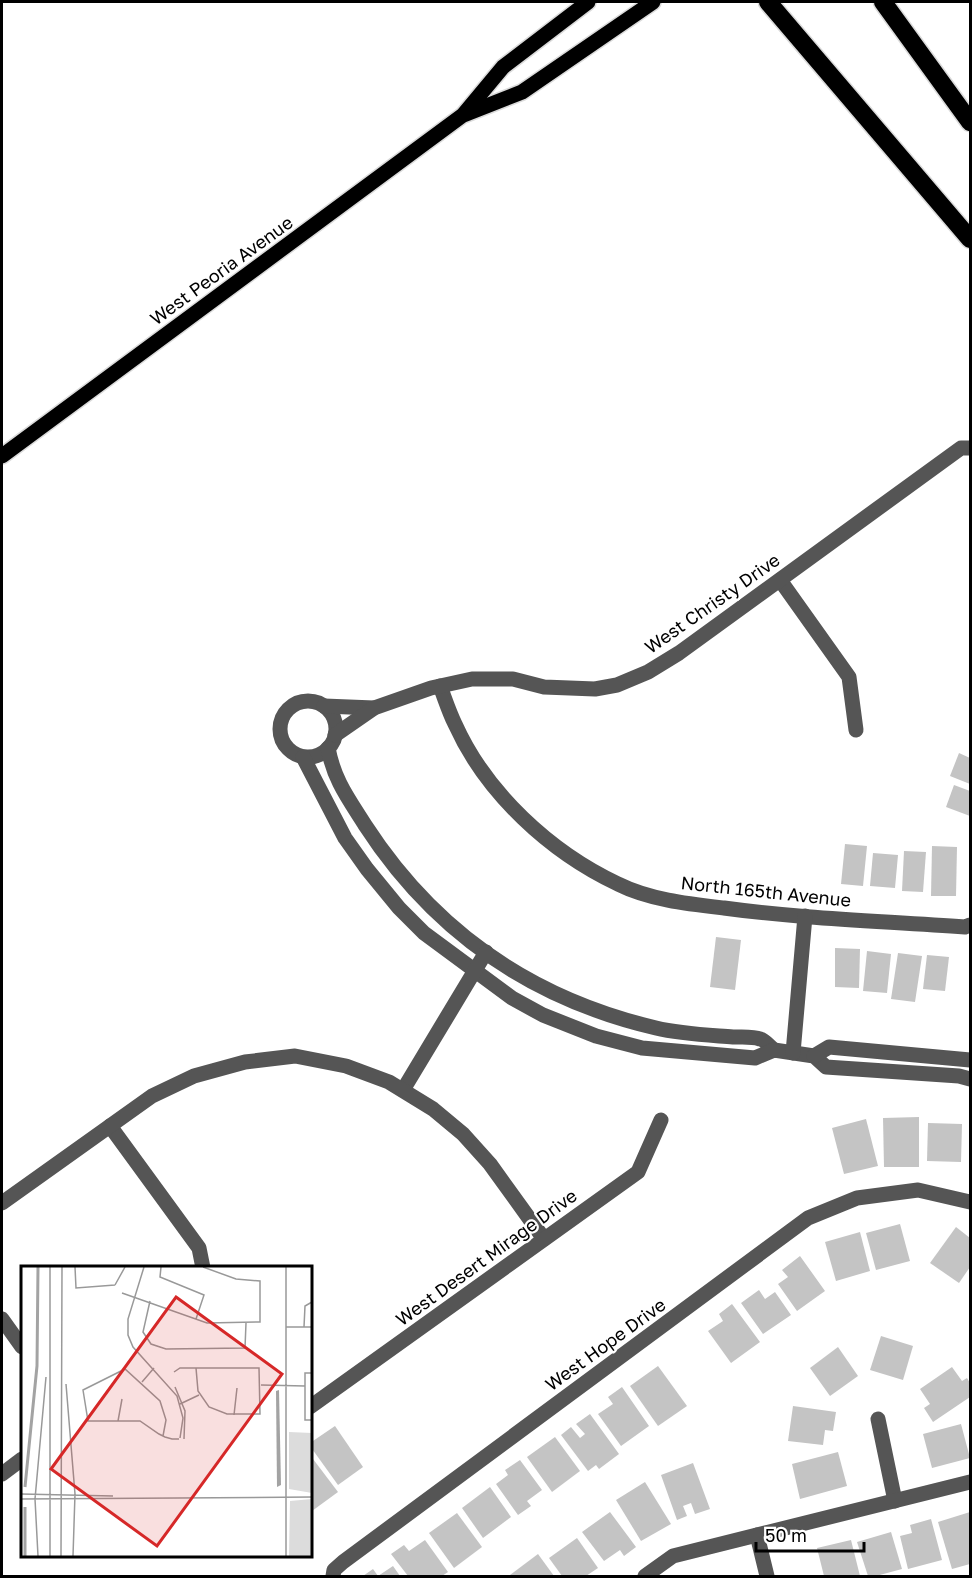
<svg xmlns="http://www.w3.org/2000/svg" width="972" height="1578" viewBox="0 0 972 1578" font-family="'Golos Text',sans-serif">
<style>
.building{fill:#c4c4c4}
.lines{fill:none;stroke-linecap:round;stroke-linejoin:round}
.major-casing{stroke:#dbdbdb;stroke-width:18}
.highway-casing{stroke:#dbdbdb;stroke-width:21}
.minor{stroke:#555;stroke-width:15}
.major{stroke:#000;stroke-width:15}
.highway{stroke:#000;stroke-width:18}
.labels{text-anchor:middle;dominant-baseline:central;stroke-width:4.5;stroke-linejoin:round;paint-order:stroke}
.street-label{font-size:18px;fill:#000;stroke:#fff}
.inset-river{fill:none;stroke:#a3a3a3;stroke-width:3}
.inset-road{fill:none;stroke:#999;stroke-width:1.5}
.view{fill:#d62828;fill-opacity:0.15;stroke:#d62828;stroke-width:3}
.inset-edge{fill:none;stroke:#000;stroke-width:3}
</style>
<rect width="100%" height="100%" fill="#fff"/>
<g class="building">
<path d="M959,753l11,5v26l-20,-8z"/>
<path d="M954,785l16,6v25l-24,-9z"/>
<path d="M845,844l22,2 -4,40 -22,-2z"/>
<path d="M932,846l25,1 -1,49h-25z"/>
<path d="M904,851l22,1 -3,40 -21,-1z"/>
<path d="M873,853l25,2 -3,33 -25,-2z"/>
<path d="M716,937l25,3 -6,50 -25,-3z"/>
<path d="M835,948l25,1 -1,39 -24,-1z"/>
<path d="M867,951l24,3 -4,39 -24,-2z"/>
<path d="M898,953l24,3 -7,46 -24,-3z"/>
<path d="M927,955l22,2 -4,34 -22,-2z"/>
<path d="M919,1117v50h-35l-1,-49z"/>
<path d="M866,1119l12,47 -34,8 -12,-46z"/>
<path d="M928,1123l34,1 -1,38 -34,-1z"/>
<path d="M900,1224l10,37 -34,9 -10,-37z"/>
<path d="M956,1227l14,11v29l-11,16 -29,-20z"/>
<path d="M860,1232l10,39 -34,10 -11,-39z"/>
<path d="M800,1256l25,35 -28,20 -19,-27 10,-7 -6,-7z"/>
<path d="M759,1290l6,9 10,-7 16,23 -28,19 -22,-31z"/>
<path d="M732,1304l28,38 -29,21 -23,-32 15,-10 -4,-7z"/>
<path d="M881,1336l32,10 -10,34 -33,-10z"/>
<path d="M838,1347l20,29 -28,20 -20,-28z"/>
<path d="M658,1366l29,40 -29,20 -28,-40z"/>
<path d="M952,1367l10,14 5,-3 3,5v14l-37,25 -9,-14 6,-4 -10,-15z"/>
<path d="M622,1387l27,39 -28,20 -23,-32 15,-10 -5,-7z"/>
<path d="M793,1406l43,6 -3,19 -8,-1 -2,15 -35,-4z"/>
<path d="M590,1414l29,40 -20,15 -3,-4 -8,6 -27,-36 10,-8 9,11 5,-4 -9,-10z"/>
<path d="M961,1424l9,34 -38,10 -9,-34z"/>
<path d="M335,1426l28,41 -25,18 -28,-39v-3z"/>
<path d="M555,1437l25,34 -28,21 -25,-35z"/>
<path d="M838,1452l9,34 -47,13 -8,-35z"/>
<path d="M310,1455l28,37 -26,19 -2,-2z"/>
<path d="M520,1460l22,30 -15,11 4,5 -13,9 -22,-31 12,-9 -3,-5z"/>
<path d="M693,1463l17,46 -15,5 -4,-11 -8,3 4,10 -10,4 -16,-45z"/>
<path d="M645,1482l26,42 -30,17 -25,-41z"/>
<path d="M490,1487l21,30 -28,21 -21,-30z"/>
<path d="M610,1512l26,35 -12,9 -4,-6 -16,11 -22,-29z"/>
<path d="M970,1512v52l-18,5 -14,-47z"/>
<path d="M457,1513l25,34 -28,21 -25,-35z"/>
<path d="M931,1519l11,41 -34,9 -8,-33 12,-3 -2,-8z"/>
<path d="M891,1532l11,37 -26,7h-8l-11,-34z"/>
<path d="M577,1538l21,30 -12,8h-24l-13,-18z"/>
<path d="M425,1540l23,32 -6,4h-34l-17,-22 13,-9 5,6z"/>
<path d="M851,1540l9,36h-36l-7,-28z"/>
<path d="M538,1554l16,22h-42l-2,-1z"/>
<path d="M393,1566l7,10h-37l10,-7 5,7z"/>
</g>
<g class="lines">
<defs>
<g id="major">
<path d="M466,114l56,-22 131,-90"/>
<path d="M2,456l461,-341 40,-48 85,-65"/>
</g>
<g id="highway">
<path d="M768,2l202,237"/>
<path d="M883,2l87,120"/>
</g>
</defs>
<use href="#major" class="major-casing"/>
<use href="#highway" class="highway-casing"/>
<g class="minor">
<path d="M780,580l69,97 7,53"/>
<path d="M440,686c5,13 9,26 15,38 31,69 95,128 163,160 32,16 71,20 106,24 80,11 161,13 241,19l5,-2"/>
<circle cx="308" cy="729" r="28"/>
<path d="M324,706l50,2"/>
<path d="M335,735l39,-27 57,-20 41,-9h41l31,8 51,2 22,-4 31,-13 31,-19 282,-205h9"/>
<path d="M328,748c6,32 20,50 37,77 70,108 167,174 291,203 25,6 52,7 77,9 8,0 20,-1 27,2 5,1 10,8 14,11"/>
<path d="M303,757l42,81 22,31 32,39 25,25 88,65 31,17 53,21 46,12 113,10 19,-8 40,6 12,11 133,9 11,3"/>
<path d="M793,1053l12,-137"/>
<path d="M814,1056l15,-9 141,13"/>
<path d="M403,1090l83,-138"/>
<path d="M110,1126l89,122 4,20"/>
<path d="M2,1203l150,-107 42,-20 51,-14 50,-6 51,10 43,16 44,27 30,25 27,30 54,75"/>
<path d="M2,1319l20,28"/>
<path d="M310,1407l328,-235 23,-52"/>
<path d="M878,1419l17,82"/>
<path d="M2,1474l20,-15"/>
<path d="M757,1535l10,41"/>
<path d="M333,1576l1,-6 9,-8 465,-344 49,-20 61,-8 52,12"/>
<path d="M645,1576l28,-20 297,-74"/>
</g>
<use href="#major" class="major"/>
<use href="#highway" class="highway"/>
</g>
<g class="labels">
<g class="street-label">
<text transform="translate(221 270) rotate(-36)">West Peoria Avenue</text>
<text transform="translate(712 603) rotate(-35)">West Christy Drive</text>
<text transform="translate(766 891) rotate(6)">North 165th Avenue</text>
<text transform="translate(486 1257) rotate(-36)">West Desert Mirage Drive</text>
<text transform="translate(605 1344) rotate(-36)">West Hope Drive</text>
</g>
</g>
<g transform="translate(21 1266)">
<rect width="291" height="291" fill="#fff"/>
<path d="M268,166l23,1v60l-23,-4zM291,233v57h-23l1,-55z" fill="#dcdcdc"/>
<path d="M258,124l2,95 -4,2 -1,-96z" fill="#a3a3a3"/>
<path class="inset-river" d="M4,221l12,-121 1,-99M4,241v49"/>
<path class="inset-road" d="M54,1l1,21 39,-3M123,1l-16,52v16l5,12 44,49 6,22 -3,20M140,1l-1,10 44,18 -8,24M265,1v289M94,19l10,-18M101,27l85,30 53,-1v-41l-24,-2 -33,-12M129,35l-7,31 8,12 15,5 79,-1 1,-25M265,61h26M283,61l1,-21 7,-4M153,106l6,-4h79l1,46h-33l-18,-7 -11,-16 -2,-23M291,107h-7v47h7M121,116l12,-14M45,118l9,110 -2,62M240,119l44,1M154,121l10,24 -1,28M159,138l19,-9M213,149l3,-27M97,155l4,-22M142,170l3,-16 -6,-19 -35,-32 -42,21 5,31h52l19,13 6,3 7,2h7M0,228l92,2M0,233l291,-2M17,290l-3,-57 11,-122M29,290v-289M40,290l1,-289"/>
<path class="view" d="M155,31l106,77 -125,172 -106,-77z"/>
<rect width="291" height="291" class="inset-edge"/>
</g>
<rect width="972" height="1578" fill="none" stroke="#000000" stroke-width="6"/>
<path d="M756 1542v9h108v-9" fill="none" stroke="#000000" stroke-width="3"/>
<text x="765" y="1542" font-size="18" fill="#000000" stroke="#ffffff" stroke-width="4.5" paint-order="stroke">50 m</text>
</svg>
